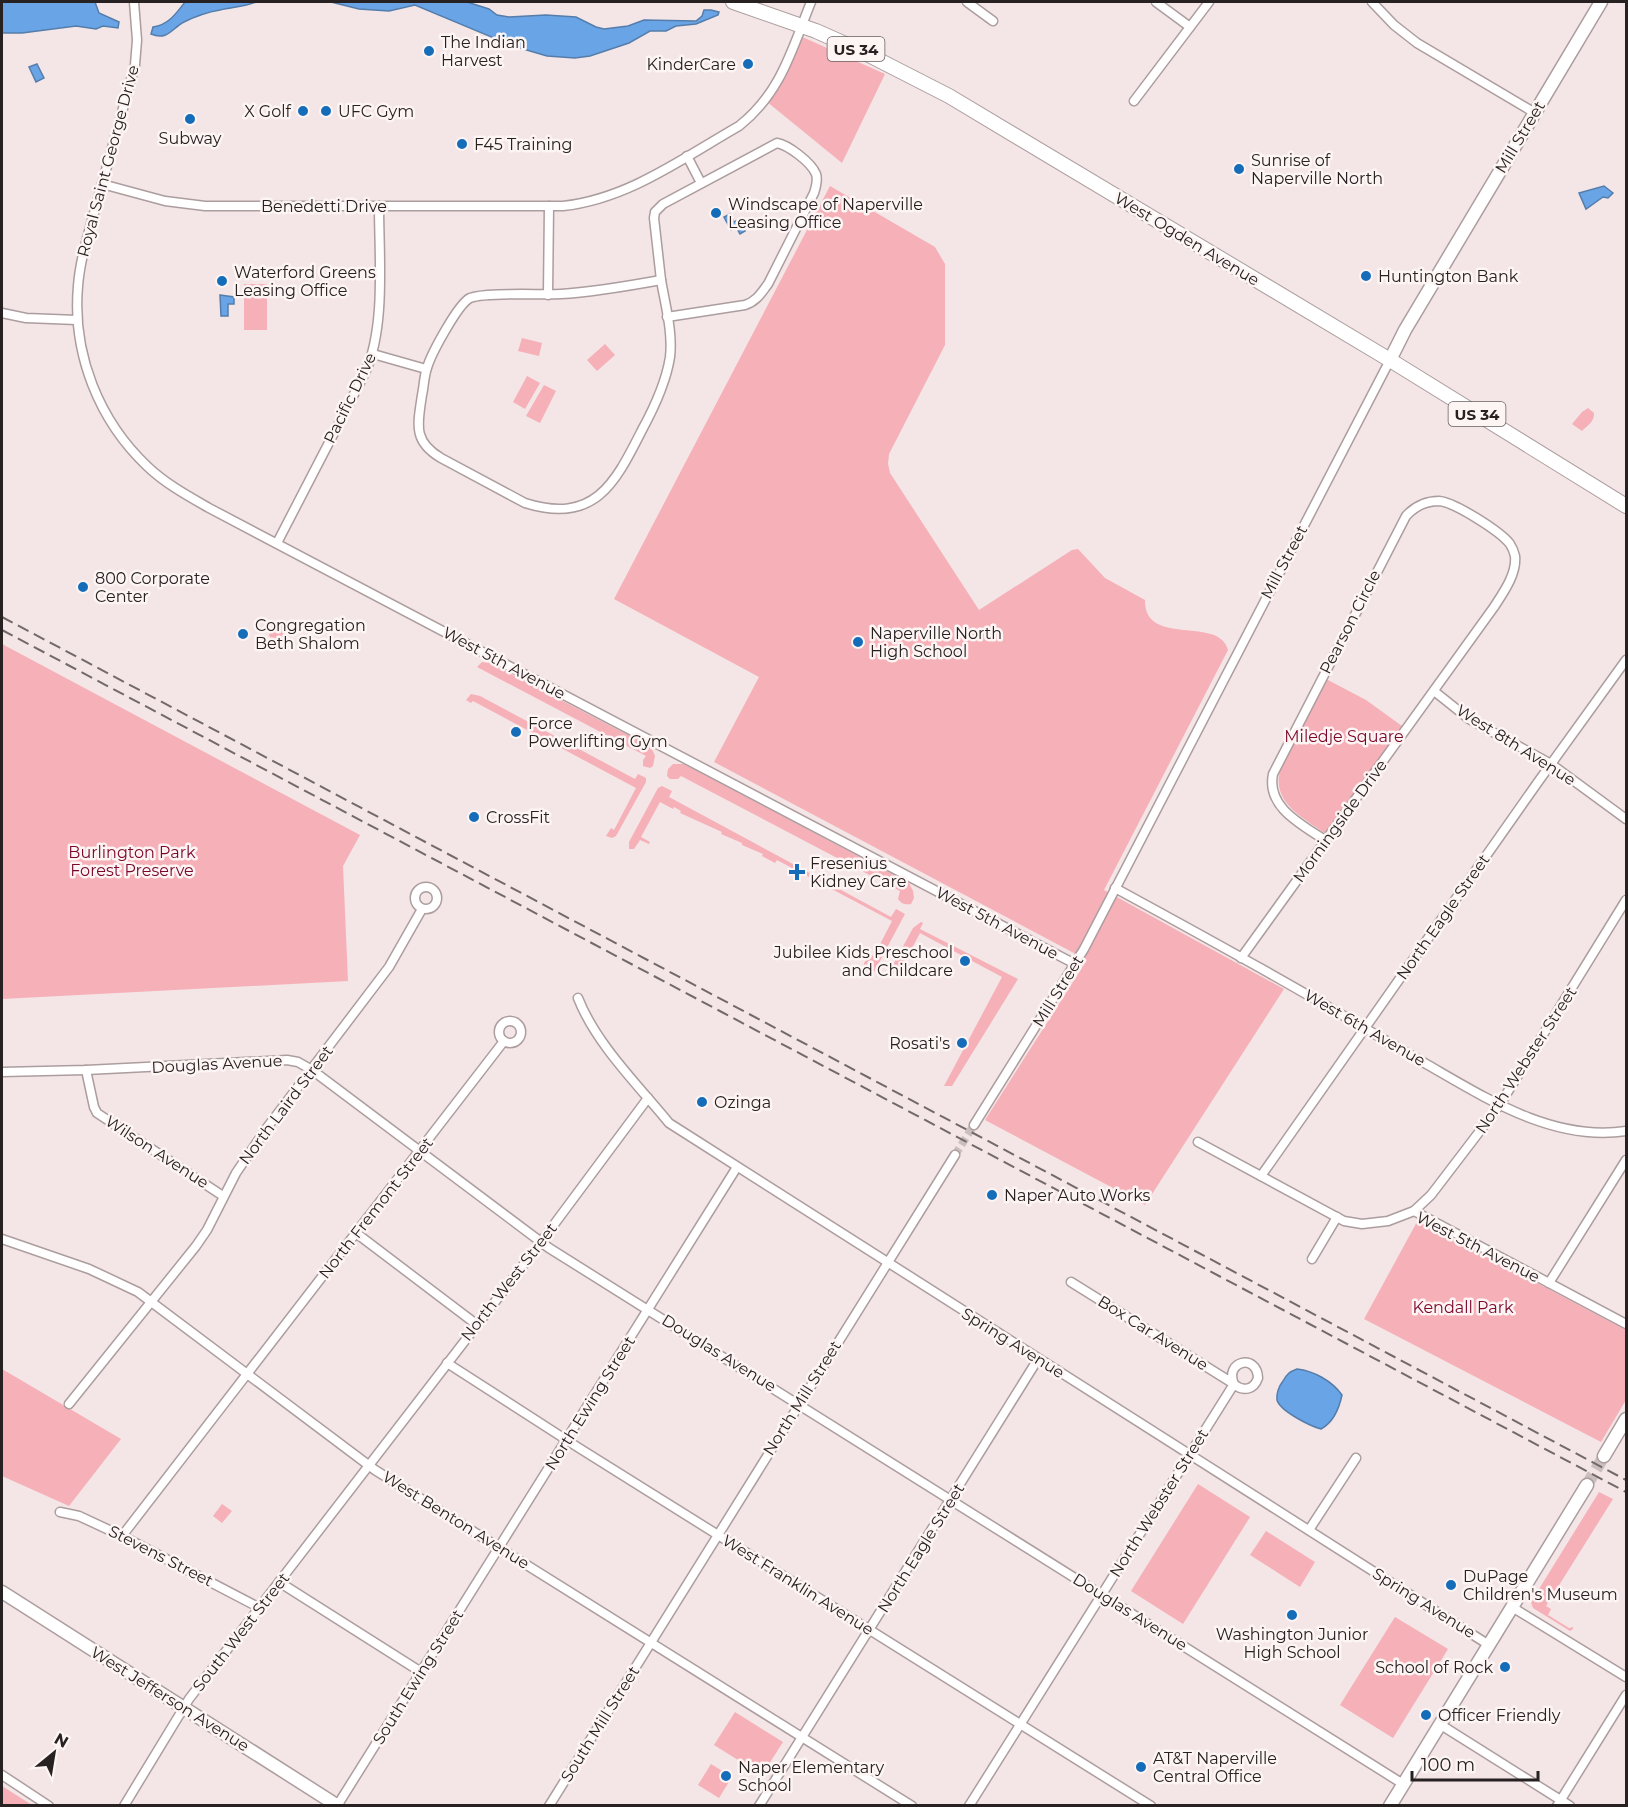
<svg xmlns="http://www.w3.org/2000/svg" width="1628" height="1807" viewBox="0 0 1628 1807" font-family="Montserrat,sans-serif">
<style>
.green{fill:#f6b0b8}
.water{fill:#69a5e6;stroke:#557dab;stroke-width:1.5}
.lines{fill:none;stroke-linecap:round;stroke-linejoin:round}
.street-tunnel{stroke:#cbbebf;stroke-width:8;stroke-dasharray:8 4;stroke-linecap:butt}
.secondary-tunnel{stroke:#cbbebf;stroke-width:12;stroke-dasharray:12 6;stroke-linecap:butt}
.street-casing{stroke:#ac9d9e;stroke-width:11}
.secondary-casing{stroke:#ac9d9e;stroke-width:15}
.primary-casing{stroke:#ac9d9e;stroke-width:16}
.street{stroke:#fff;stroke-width:8}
.secondary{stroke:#fff;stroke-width:12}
.primary{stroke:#fff;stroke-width:14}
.rail{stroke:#72696a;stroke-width:2;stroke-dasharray:12 6;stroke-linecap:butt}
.poi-dot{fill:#156dba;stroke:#fdf4f4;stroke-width:2}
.labels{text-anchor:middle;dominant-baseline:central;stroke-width:5;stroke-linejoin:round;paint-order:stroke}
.shield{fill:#fdf4f4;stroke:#676060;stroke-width:1.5}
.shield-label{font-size:15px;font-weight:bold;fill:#272121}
.poi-label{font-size:16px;fill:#272121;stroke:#fdf4f4;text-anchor:start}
.street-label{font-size:16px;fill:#272121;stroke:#fdf4f4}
.park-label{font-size:16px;fill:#7a062c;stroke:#fdf4f4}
</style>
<rect width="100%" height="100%" fill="#f4e5e6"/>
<g class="green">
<path d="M798,35l87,39 -43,89 -76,-62z"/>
<path d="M830,186l105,61 10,17v81l-56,109 -1,10 2,9 89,137 93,-60 6,-1 27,29 40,22c-1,48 75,15 83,50l-124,240 180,99 -139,216 -160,-85 102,-160 -373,-198 45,-85 -145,-78z"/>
<rect x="244" y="284" width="23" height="46"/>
<path d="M522,338l20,5 -3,13 -21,-5z"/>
<path d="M605,344l10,11 -18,16 -10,-11z"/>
<path d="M527,376l13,7 -15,26 -12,-7z"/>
<path d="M544,385l12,6 -16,32 -14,-7z"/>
<path d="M1588,408l6,5c1,8 -7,13 -12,18l-10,-7 10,-12z"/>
<path d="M279,623l4,2 3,17 -7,3 -6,-3 -4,-7 3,-8z"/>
<path d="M2,644l358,191 -17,31 5,115 -346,18z"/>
<path d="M482,662l8,1 161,84 4,9 -2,10 -3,2 -7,-2v-6l3,-4 -169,-89z"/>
<path d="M1326,679l40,21 36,26 -76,108c-27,-19 -59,-34 -43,-72z"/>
<path d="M471,694l9,2 155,83 3,-5 8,4v4l-30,54 -4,2 -6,-2 5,-8 3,2 22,-42 -163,-87 -2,2 -5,-3z"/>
<path d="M673,764h11l225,119 4,8 1,7 -3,6c-6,1 -9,0 -13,-5l2,-8 -219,-115 -3,3h-8l-3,-3 1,-7z"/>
<path d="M662,786l10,5 -3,6 222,120 5,-8 9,5 -31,58 -8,-1 -2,-8 6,-8 4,1 18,-35 -115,-61 -2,3 -13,-7 1,-2 -21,-9v-2l-21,-9 1,-2 -42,-19 1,-2 -7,-4 -1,2 -13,-7 -19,35 9,5 -1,2 -9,-4 -6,9h-5v-7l29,-54z"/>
<path d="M921,922l2,1 -3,6 98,50 -66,107h-8l58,-109 -82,-44 -18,34 -4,-1 -6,10 -3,1 -1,-3 25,-46z"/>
<path d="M1418,1220l208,110v70l-25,42 -237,-123z"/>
<path d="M2,1369l119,70 -52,67 -67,-30z"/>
<path d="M1198,1484l52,33 -67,107 -52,-33z"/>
<path d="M1599,1492l14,7 -67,107 5,3 -3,6 21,13 4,-1v2l-3,2 -37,-23 -2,-6z"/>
<path d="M222,1504l10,7 -10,12 -9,-7z"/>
<path d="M1266,1531l49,31 -15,25 -50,-32z"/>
<path d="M1395,1617l53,32 -55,89 -53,-33z"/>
<path d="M735,1712l48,30 -21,33 -48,-30z"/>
<path d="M711,1764l21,13 -13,21 -21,-13z"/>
<path d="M2,1786l30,19h-30z"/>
</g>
<g class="water">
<path d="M2,2h93l4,11 20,9 -1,6 -15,-2 -7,3 -20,-3 -54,7h-20z"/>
<path d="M185,2h71c-12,5 -23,5 -36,8 -12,2 -26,7 -36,12 -12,6 -16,19 -33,12l2,-7c15,-2 23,-13 32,-25z"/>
<path d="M331,2h136l22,7 8,6 12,2 37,-2 30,2 20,10 8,2 24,-3 16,-6 52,1 6,-5 2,-6h7l8,2 -1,3 -22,9 -20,2 -10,5h-16l-21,12 -39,13 -15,2 -28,-2 -34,-10 -98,-41 -26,6 -30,-2z"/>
<path d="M37,64l7,14 -8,4 -7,-15z"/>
<path d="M1604,186l9,7 -5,5 -5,-1 -17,12 -7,-16z"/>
<path d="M730,214l4,8 4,-2 7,11 -5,3 -4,-7 -5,3 -7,-13z"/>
<path d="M220,295l14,2v7h-6v12h-7z"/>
<path d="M1297,1369c17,2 35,12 45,26 -3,14 -8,27 -21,34 -11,-3 -41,-18 -44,-29 -1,-6 2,-14 6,-19 4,-7 6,-9 14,-12z"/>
</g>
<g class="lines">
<path class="street-tunnel" d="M955,1155l19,-30"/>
<path class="secondary-tunnel" d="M1587,1485l17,-29"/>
<defs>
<g id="street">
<path d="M134,2l3,38 -2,25c-13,47 -26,94 -39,141 -7,26 -16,53 -18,80 -6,68 21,135 70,181 18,17 40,29 61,41l866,456"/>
<path d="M967,2l26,19"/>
<path d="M1156,2l34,25"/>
<path d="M1372,2l22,23 23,18 118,70"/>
<path d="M1134,101l75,-99"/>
<path d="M687,156l14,27"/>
<path d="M102,184l63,17 40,5h358c65,-7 120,-48 176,-80 42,-33 53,-77 72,-124"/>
<path d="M661,280c4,24 12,52 9,77 -4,26 -16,51 -28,73 -27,53 -47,95 -117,73l-84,-45c-29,-17 -23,-35 -19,-63 2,-9 2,-19 5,-27 4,-14 31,-64 43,-70 15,-6 71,-3 91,-4 34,-2 67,-8 100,-14z"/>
<path d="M661,280l-7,-62 1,-6 8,-8 114,-61c11,2 34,19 39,31 2,6 0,13 -2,19l-46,91c-7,9 -11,17 -23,21l-78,12"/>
<path d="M548,295l1,-89"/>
<path d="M2,313l24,5 51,2"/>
<path d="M373,354l53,15"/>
<path d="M277,543l88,-170c21,-46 14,-116 14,-167"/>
<path d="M1434,691l35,28 82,45 75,55"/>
<circle cx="426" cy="898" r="11"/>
<path d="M1115,888c68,37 136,74 203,113 37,21 73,43 110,64 59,34 126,77 198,66"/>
<path d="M1241,958l253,-351c9,-14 23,-33 21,-51 -1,-4 -3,-9 -5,-12 -10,-13 -56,-42 -71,-43 -14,0 -24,5 -33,15l-133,258c-7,34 30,51 53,67"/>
<path d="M578,998c18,46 60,87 91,125l820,522"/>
<circle cx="510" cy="1032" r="11"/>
<path d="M86,1070l8,37 3,6 126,83"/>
<path d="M2,1072l84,-2 201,-10 11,2 14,8 237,178 854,536"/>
<path d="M974,1125l110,-176 306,-589"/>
<path d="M1198,1142l146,79 18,3 26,-3 26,-10 17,-16 68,-89 127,-206"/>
<path d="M1261,1176l277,-394 88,-122"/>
<path d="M1414,1211l212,113"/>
<path d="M356,1233l120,91"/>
<path d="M2,1239l87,30 49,23 237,178 537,336"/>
<path d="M1312,1259l25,-42"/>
<path d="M1549,1283l77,-123"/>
<path d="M447,1363l132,85 572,358"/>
<path d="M69,1404l127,-158 11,-16 29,-57 30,-44 123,-162 33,-58"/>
<path d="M60,1512l19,4 43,20 138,72"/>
<path d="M1309,1530l47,-72"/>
<path d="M122,1536l382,-495"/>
<path d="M279,1582l142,90"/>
<path d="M1512,1607l114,70"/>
<path d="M1441,1725l129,81"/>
<path d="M2,1775l47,31"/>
<path d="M124,1806l65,-107 352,-457 107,-144"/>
<path d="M337,1806l400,-639"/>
<path d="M549,1806l406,-651"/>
<path d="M759,1806l279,-447"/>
<path d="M969,1806l265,-422c-10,-23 23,-31 24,-6 -4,12 -15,14 -24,6l-163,-102"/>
<path d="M1557,1806l69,-111"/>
</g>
<g id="secondary">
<path d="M1390,360l15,-30 196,-328"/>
<path d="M1604,1456l22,-37"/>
<path d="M2,1592l336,214"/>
<path d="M1390,1806l197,-321"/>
</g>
<path id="primary" d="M733,2l83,29 45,20 88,45 441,264 236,146"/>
</defs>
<use href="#street" class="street-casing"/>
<use href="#secondary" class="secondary-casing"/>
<use href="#primary" class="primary-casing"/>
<use href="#street" class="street"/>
<use href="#secondary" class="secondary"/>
<use href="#primary" class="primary"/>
<g class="rail">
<path d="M2,617l1624,863"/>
<path d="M2,630l1624,862"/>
</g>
</g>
<g class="poi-dot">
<circle cx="429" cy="51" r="6"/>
<circle cx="748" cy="64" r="6"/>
<circle cx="303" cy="111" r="6"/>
<circle cx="326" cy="111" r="6"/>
<circle cx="190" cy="119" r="6"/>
<circle cx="462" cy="144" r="6"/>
<circle cx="1239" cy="169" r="6"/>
<circle cx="716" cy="213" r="6"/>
<circle cx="1366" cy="276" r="6"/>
<circle cx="222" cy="281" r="6"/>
<circle cx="83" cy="587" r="6"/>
<circle cx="243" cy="634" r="6"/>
<circle cx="858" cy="642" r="6"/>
<circle cx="516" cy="732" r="6"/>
<circle cx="474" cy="817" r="6"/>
<path d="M794 863h6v6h6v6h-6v6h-6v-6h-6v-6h6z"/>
<circle cx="965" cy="961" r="6"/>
<circle cx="962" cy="1043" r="6"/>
<circle cx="702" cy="1102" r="6"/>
<circle cx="992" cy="1195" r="6"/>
<circle cx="1451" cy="1585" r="6"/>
<circle cx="1292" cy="1615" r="6"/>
<circle cx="1505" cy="1667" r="6"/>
<circle cx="1426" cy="1715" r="6"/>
<circle cx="1141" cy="1767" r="6"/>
<circle cx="726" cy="1776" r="6"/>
</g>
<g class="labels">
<g class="shield">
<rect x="827.5" y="37" width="57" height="24" rx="4.5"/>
<rect x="1448.5" y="402" width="57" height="24" rx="4.5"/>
</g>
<g class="shield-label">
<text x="856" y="49">US 34</text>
<text x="1477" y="414">US 34</text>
</g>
<g class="poi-label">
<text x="441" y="42">The Indian<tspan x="441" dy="18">Harvest</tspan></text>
<text x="736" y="64" text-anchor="end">KinderCare</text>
<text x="291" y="111" text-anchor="end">X Golf</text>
<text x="338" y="111">UFC Gym</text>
<text x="190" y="138" text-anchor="middle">Subway</text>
<text x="474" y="144">F45 Training</text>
<text x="1251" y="160">Sunrise of<tspan x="1251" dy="18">Naperville North</tspan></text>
<text x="728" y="204">Windscape of Naperville<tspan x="728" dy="18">Leasing Office</tspan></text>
<text x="234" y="272">Waterford Greens<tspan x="234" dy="18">Leasing Office</tspan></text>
<text x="1378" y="276">Huntington Bank</text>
<text x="95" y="578">800 Corporate<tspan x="95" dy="18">Center</tspan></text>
<text x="255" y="625">Congregation<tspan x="255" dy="18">Beth Shalom</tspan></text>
<text x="870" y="633">Naperville North<tspan x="870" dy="18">High School</tspan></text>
<text x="528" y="723">Force<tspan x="528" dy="18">Powerlifting Gym</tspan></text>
<text x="486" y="817">CrossFit</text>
<text x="810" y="863">Fresenius<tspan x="810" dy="18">Kidney Care</tspan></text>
<text x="953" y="952" text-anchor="end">Jubilee Kids Preschool<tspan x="953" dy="18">and Childcare</tspan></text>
<text x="950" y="1043" text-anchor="end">Rosati's</text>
<text x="714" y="1102">Ozinga</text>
<text x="1004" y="1195">Naper Auto Works</text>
<text x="1463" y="1576">DuPage<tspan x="1463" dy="18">Children's Museum</tspan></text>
<text x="1292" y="1634" text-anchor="middle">Washington Junior<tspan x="1292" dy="18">High School</tspan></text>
<text x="1493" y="1667" text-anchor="end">School of Rock</text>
<text x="1438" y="1715">Officer Friendly</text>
<text x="1153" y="1758">AT&amp;T Naperville<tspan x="1153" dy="18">Central Office</tspan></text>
<text x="738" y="1767">Naper Elementary<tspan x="738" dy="18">School</tspan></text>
</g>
<g class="street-label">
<text transform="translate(1520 137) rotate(-59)">Mill Street</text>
<text transform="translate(108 161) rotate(-75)">Royal Saint George Drive</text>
<text x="324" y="206">Benedetti Drive</text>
<text transform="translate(1187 239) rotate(31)">West Ogden Avenue</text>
<text transform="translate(350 398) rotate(-64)">Pacific Drive</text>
<text transform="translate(1284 562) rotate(-62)">Mill Street</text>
<text transform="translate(1350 622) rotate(-63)">Pearson Circle</text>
<text transform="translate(504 663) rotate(28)">West 5th Avenue</text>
<text transform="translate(1516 745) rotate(32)">West 8th Avenue</text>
<text transform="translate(1340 821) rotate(-54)">Morningside Drive</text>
<text transform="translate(1443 917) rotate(-55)">North Eagle Street</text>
<text transform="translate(997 923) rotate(28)">West 5th Avenue</text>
<text transform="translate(1058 991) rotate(-58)">Mill Street</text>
<text transform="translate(1365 1028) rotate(30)">West 6th Avenue</text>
<text transform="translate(1526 1060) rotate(-57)">North Webster Street</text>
<text transform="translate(217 1064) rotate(-3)">Douglas Avenue</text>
<text transform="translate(286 1105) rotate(-53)">North Laird Street</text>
<text transform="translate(157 1152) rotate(33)">Wilson Avenue</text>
<text transform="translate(376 1208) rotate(-52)">North Fremont Street</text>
<text transform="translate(1478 1247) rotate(27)">West 5th Avenue</text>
<text transform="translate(509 1282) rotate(-52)">North West Street</text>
<text transform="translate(1153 1333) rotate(32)">Box Car Avenue</text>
<text transform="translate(1013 1343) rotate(32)">Spring Avenue</text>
<text transform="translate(719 1353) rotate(32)">Douglas Avenue</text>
<text transform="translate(802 1398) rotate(-58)">North Mill Street</text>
<text transform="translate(590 1403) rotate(-58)">North Ewing Street</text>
<text transform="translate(1159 1503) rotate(-58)">North Webster Street</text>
<text transform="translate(456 1520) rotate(32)">West Benton Avenue</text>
<text transform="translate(921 1548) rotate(-58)">North Eagle Street</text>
<text transform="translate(161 1556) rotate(27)">Stevens Street</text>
<text transform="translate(798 1585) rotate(32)">West Franklin Avenue</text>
<text transform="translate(1424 1603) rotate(32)">Spring Avenue</text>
<text transform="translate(1130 1612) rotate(32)">Douglas Avenue</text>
<text transform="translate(241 1632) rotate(-52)">South West Street</text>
<text transform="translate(418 1677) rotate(-58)">South Ewing Street</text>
<text transform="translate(170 1699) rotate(32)">West Jefferson Avenue</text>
<text transform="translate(600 1724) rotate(-58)">South Mill Street</text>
</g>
<g class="park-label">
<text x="1344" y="736">Miledje Square</text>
<text x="132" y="852">Burlington Park<tspan x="132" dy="18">Forest Preserve</tspan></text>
<text x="1463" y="1307">Kendall Park</text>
</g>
</g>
<rect width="1628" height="1807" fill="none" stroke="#272121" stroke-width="6"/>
<g transform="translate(54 1753) rotate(30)" stroke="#fdf4f4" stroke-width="4.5" paint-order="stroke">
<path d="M0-4.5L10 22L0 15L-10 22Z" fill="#272121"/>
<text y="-9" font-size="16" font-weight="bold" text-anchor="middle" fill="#272121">N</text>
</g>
<path d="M1412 1771v9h126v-9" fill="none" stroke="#272121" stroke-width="3"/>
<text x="1421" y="1771" font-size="18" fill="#272121" stroke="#fdf4f4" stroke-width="4.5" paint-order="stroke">100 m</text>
</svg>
